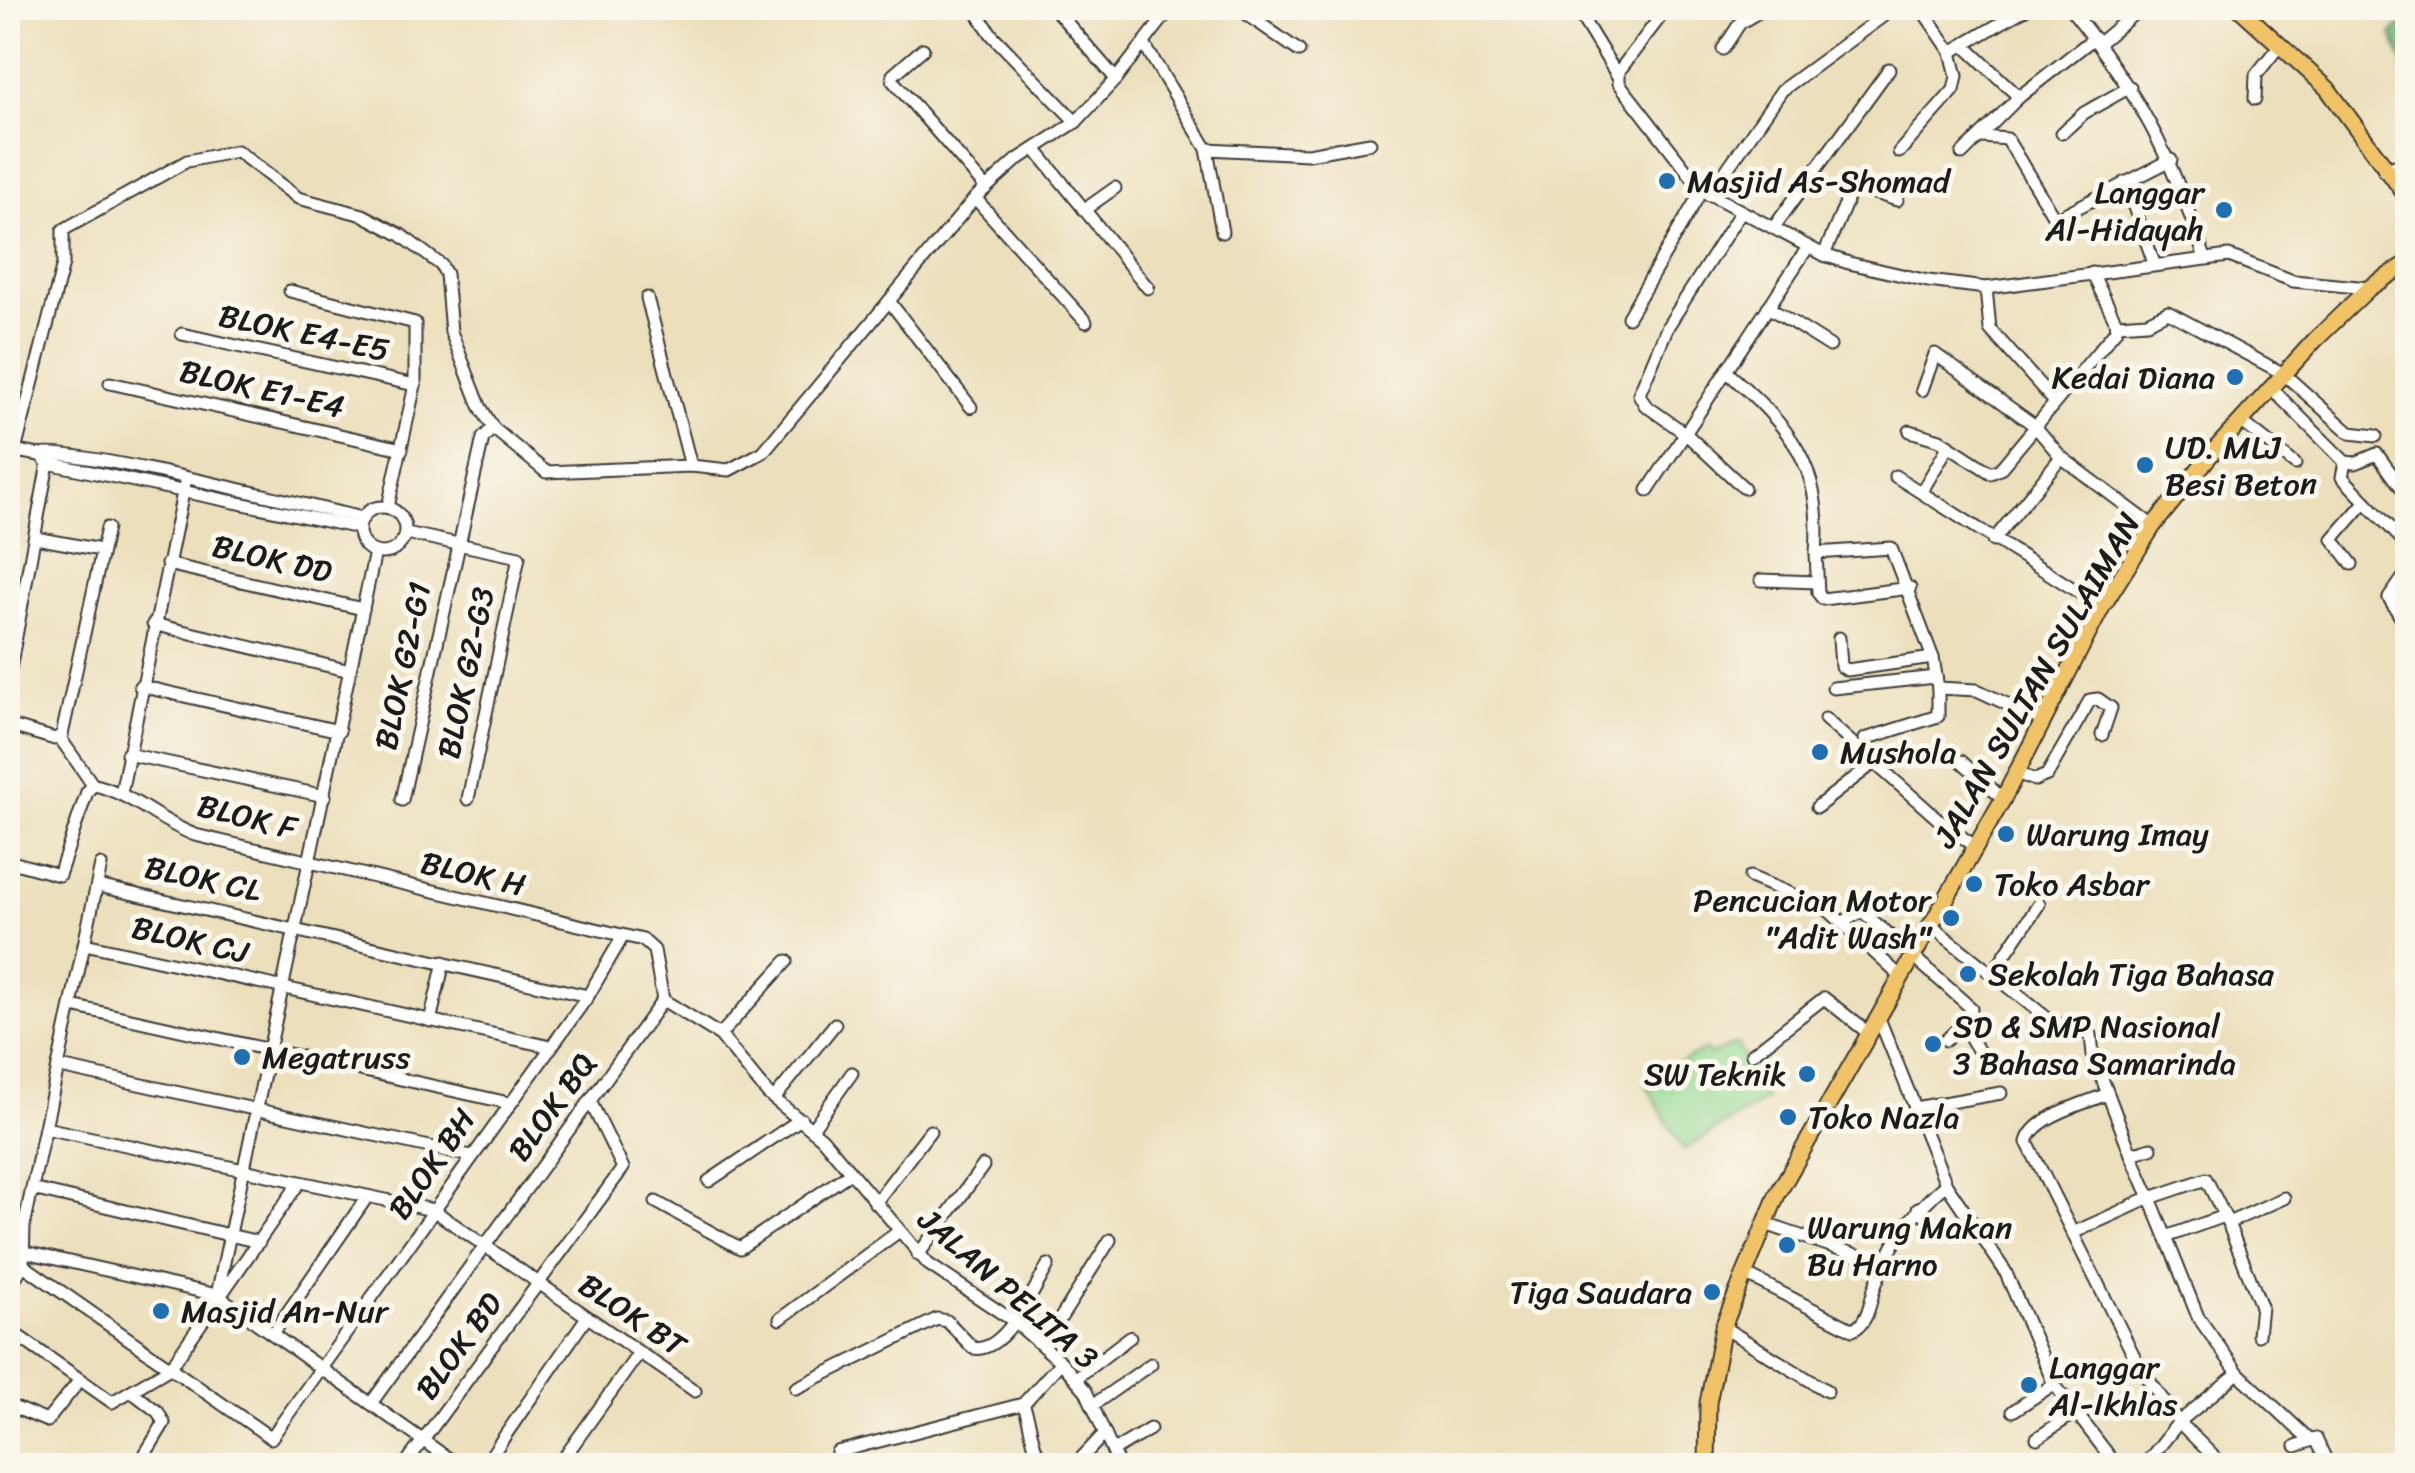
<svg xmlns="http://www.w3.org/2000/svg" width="2415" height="1473" viewBox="0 0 2415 1473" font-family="Sriracha,sans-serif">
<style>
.green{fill:#92d892;stroke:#577a57;stroke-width:2.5}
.forest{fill:#75b87c;stroke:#486a4c;stroke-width:2.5}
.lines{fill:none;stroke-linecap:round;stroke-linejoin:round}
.minor-casing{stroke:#3b3934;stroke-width:15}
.major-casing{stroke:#3b3934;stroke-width:19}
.minor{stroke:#fff;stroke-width:11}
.major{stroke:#f1c369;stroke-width:15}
.poi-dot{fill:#1f6fb2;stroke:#fbf7ec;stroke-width:4}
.labels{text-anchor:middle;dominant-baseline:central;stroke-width:10;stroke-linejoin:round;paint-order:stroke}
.poi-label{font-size:32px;fill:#1c1c1c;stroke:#fbf7ec;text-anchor:start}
.street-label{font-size:32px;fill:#1c1c1c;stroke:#fbf7ec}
</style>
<rect width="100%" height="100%" fill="#fbf7ec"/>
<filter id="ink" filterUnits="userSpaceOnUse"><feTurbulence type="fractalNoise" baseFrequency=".01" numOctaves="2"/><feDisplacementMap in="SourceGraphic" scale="20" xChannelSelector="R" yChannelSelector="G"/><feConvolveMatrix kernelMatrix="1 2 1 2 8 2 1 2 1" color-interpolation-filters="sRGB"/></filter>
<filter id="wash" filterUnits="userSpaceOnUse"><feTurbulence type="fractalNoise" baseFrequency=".0048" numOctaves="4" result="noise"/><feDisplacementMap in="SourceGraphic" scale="40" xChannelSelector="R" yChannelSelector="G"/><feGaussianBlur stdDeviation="2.25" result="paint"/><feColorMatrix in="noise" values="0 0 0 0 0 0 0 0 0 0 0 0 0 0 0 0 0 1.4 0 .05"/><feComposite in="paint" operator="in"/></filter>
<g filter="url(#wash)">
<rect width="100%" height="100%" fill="#ebdfbc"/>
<path class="green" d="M1737,1044l29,55 -83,51 -38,-68 61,-33 4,6z"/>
<path class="forest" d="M2407,19v52l-15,-37z"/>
</g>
<g filter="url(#ink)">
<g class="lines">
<defs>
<g id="minor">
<path d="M974,8l18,27 84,87"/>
<path d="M1054,8l62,71"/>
<path d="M1245,8l3,7 51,36"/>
<path d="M1576,8l41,67"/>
<path d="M1667,8l-48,63v12l83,107 122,65 25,8 79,18 58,7 243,-32 64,25 76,7"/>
<path d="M1921,8l30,44 76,-44"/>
<path d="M2070,8c70,87 100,144 135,250"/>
<path d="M2099,43l42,-35"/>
<path d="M1144,44l63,105 15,83"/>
<path d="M1965,46l54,51"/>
<path d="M923,49l-30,26v6l93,107"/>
<path d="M1723,49l17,-26 25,-15"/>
<path d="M2255,99l1,-24 23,-29"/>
<path d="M2062,133l22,-20 46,-26"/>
<path d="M1982,137l25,2 48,80 116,-59"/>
<path d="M1035,149l113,139"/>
<path d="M1207,149l101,5 62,-11"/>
<path d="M1899,152l55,-62 3,-14 -6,-24"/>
<path d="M1962,154l57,-57 75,-59"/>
<path d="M2384,171l24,-11"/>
<path d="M2125,182l29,81"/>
<path d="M1709,195l73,-105 112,-82"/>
<path d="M975,198l111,124"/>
<path d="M1084,210l31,-22"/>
<path d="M1740,213l-72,113 -29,68 6,11 41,29 58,54"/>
<path d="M1774,227l115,-158"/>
<path d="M1824,255l29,-69 44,14"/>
<path d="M1986,288l4,41 63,71"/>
<path d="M290,291l125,32v62l-27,122"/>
<path d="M647,298l44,168"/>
<path d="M889,301l82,106"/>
<path d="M1768,307l62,39"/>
<path d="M1628,317l74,-127"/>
<path d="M2117,324l30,-2 21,-10 116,62 66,59 26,3"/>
<path d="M182,334l233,51"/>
<path d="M1726,371c64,57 97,92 90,182l75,-5 42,110 5,30 39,2 66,31"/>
<path d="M110,383l292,66"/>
<path d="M2271,388l74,74"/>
<path d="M1922,390l13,-36 99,71 27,32 92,69"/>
<path d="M2241,421l54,43"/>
<path d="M1910,431l30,9 51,33 9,-4 116,-139 -1,-10 -23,-47"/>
<path d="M40,455c26,-10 276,53 323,63"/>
<path d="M2345,462l-3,15 66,69"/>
<path d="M2345,462l10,1 22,-9 24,33"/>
<path d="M1895,476l207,131"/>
<path d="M1648,490l160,-243"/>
<path d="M1922,491l27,-46"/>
<circle cx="382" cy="530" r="23"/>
<path d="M359,528l-311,-65 -8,-8 -25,-4 48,-187v-34l124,-69 50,-10 61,47 65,17 38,20 40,30 5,9 5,58 29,74 13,22 53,44 145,-6 38,4 34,-18 212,-254 42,-38 59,-38 40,-43 55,-71"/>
<path d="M406,533l113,24 -51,242"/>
<path d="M36,538l65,12"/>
<path d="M1993,541l68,-84"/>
<path d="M1816,553l2,40 5,6 87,-11"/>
<path d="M167,564l196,45"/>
<path d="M2352,564l-19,-25 32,-37"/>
<path d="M2408,571l-19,27 19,31"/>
<path d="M1761,580l56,2"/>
<path d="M153,624l197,47"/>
<path d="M1839,638l2,28 6,4 86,-12"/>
<path d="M8,680l40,-217"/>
<path d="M140,686l199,45"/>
<path d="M1833,688l103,-11"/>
<path d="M1825,719l122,108 28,19"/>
<path d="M8,725l47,14 7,-4 45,-207"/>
<path d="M60,738l33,47"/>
<path d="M1865,739l73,-23v-28"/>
<path d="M127,754l198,42"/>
<path d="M1961,761l42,38"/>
<path d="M2014,772l21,8 12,-5 43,-75 8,-1 13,9 -9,27"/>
<path d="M121,793l64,-310"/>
<path d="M402,800l81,-362 10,-10"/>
<path d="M1817,807l58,-45"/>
<path d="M8,861l51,14 28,-83 6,-7 6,1c37,11 61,36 96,49l448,105 11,10 9,50"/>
<path d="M1750,877l77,32 73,67"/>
<path d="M98,886l490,110"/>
<path d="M1843,922l19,-11 109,97 -3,11 -22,21"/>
<path d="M1929,924l123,98 39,13 2,20 38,99"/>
<path d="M85,944l466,103"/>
<path d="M1992,974l47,-70"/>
<path d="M663,1000l57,35 48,59 54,44 106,126 87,58 46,40 25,29 33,75"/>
<path d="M72,1006l437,97"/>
<path d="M1878,1016l68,168 59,87 49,113 63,82"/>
<path d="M430,1021l14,-59"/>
<path d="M1963,1025l24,40"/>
<path d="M720,1035l67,-74"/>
<path d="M1752,1054l72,-56 43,34"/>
<path d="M60,1067l411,89"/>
<path d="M2107,1094c-23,10 -73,22 -80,48l113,226 39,54 44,44"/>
<path d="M774,1099l61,-75"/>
<path d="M1915,1108l86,-15"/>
<path d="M45,1128l388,82 262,181"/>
<path d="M812,1129l40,-56"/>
<path d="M2151,1148l-20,6 19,44 56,-19 22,44 56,-25"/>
<path d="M709,1181l92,-62"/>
<path d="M32,1189l227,53"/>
<path d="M656,1202l84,46 110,-75"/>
<path d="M875,1203l55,-72"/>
<path d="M1918,1208l14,14"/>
<path d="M2228,1223l33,83 -3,29"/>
<path d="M1765,1224l119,40"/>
<path d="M2075,1232l75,-34 16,39 58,-21"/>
<path d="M2166,1237l32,80 40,56"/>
<path d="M25,1252l192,43 242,171"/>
<path d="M918,1255l65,-89"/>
<path d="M23,1265l248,173 317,-442 35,-60"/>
<path d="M1745,1274l108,56c15,-7 17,-27 21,-41 15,-44 37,-76 72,-105"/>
<path d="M8,1290l15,-25 1,-39 77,-361"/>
<path d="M217,1295l158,-743"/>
<path d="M780,1319l118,-87"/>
<path d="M1723,1327l104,64"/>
<path d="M8,1329l104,73 58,-34 129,-185"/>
<path d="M274,1332l93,-135"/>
<path d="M1043,1346l67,-106"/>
<path d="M1076,1378l54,-41"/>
<path d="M796,1388l141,-69 10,2 26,27c31,7 62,-60 75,-83"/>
<path d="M131,1391l27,21 6,11 -26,43"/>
<path d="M372,1402l291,-402"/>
<path d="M1023,1404c10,21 6,43 23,62"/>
<path d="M8,1405l39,16 33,-41"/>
<path d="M1093,1405l58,-41"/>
<path d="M2013,1411l41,-27"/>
<path d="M2037,1438l36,-24"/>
<path d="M2296,1446l20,-7 13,27"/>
<path d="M1113,1451l37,-22"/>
<path d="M837,1452l186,-48 38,-42"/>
<path d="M404,1466l219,-298 -33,-67"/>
<path d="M484,1466l103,-149"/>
<path d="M558,1466l81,-113"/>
<path d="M1074,1466l31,-33"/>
<path d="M2144,1466l35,-44 59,-49 72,67"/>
<path d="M2289,1466l6,-3"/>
</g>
<g id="major">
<path d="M2239,8l88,80 81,110"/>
<path d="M1707,1466l1,-63 15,-76 54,-132 226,-396 99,-192 51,-81 58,-72 104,-114 54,-52 39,-25"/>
</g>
</defs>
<use href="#minor" class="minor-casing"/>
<use href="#major" class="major-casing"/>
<use href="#minor" class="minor"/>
<use href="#major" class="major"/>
</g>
</g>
<g class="poi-dot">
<circle cx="1667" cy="181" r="10"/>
<circle cx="2224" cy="210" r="10"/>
<circle cx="2235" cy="377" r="10"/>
<circle cx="2145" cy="465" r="10"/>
<circle cx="1820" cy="752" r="10"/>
<circle cx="2006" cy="834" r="10"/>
<circle cx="1974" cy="884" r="10"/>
<circle cx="1951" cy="918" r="10"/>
<circle cx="1968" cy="974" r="10"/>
<circle cx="1933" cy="1044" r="10"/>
<circle cx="242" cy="1057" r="10"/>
<circle cx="1807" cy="1074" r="10"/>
<circle cx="1788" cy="1117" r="10"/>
<circle cx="1787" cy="1245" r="10"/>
<circle cx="1712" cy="1292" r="10"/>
<circle cx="161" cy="1311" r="10"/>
<circle cx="2029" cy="1385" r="10"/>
</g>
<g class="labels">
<g class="poi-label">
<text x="1687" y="181">Masjid As-Shomad</text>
<text x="2204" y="192" text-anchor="end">Langgar<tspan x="2204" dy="37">Al-Hidayah</tspan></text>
<text x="2215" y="377" text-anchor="end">Kedai Diana</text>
<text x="2165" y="447">UD. MLJ<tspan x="2165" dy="37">Besi Beton</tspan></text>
<text x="1840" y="752">Mushola</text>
<text x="2026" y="834">Warung Imay</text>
<text x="1994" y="884">Toko Asbar</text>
<text x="1931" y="900" text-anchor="end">Pencucian Motor<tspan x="1931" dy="37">"Adit Wash"</tspan></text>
<text x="1988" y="974">Sekolah Tiga Bahasa</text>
<text x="1953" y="1026">SD &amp; SMP Nasional<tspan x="1953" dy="37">3 Bahasa Samarinda</tspan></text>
<text x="262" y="1057">Megatruss</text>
<text x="1787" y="1074" text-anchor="end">SW Teknik</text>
<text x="1808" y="1117">Toko Nazla</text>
<text x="1807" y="1227">Warung Makan<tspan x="1807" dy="37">Bu Harno</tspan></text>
<text x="1692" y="1292" text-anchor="end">Tiga Saudara</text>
<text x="181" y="1311">Masjid An-Nur</text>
<text x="2049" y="1367">Langgar<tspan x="2049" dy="37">Al-Ikhlas</tspan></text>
</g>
<g class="street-label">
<text transform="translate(304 333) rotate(12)">BLOK E4-E5</text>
<text transform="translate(262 389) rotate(13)">BLOK E1-E4</text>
<text transform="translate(272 559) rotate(13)">BLOK DD</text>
<text transform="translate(403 666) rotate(-78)">BLOK G2-G1</text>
<text transform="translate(466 673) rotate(-78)">BLOK G2-G3</text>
<text transform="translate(2037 680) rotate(-60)">JALAN SULTAN SULAIMAN</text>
<text transform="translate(247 817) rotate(14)">BLOK F</text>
<text transform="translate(473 874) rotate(13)">BLOK H</text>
<text transform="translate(203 879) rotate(12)">BLOK CL</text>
<text transform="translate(190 940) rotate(13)">BLOK CJ</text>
<text transform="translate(552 1107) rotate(-54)">BLOK BQ</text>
<text transform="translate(432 1164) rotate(-55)">BLOK BH</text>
<text transform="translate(1008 1289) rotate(41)">JALAN PELITA 3</text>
<text transform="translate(632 1315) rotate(34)">BLOK BT</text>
<text transform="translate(459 1346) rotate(-54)">BLOK BD</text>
</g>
</g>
<rect width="2415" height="1473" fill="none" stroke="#fbf7ec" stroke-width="40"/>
</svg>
